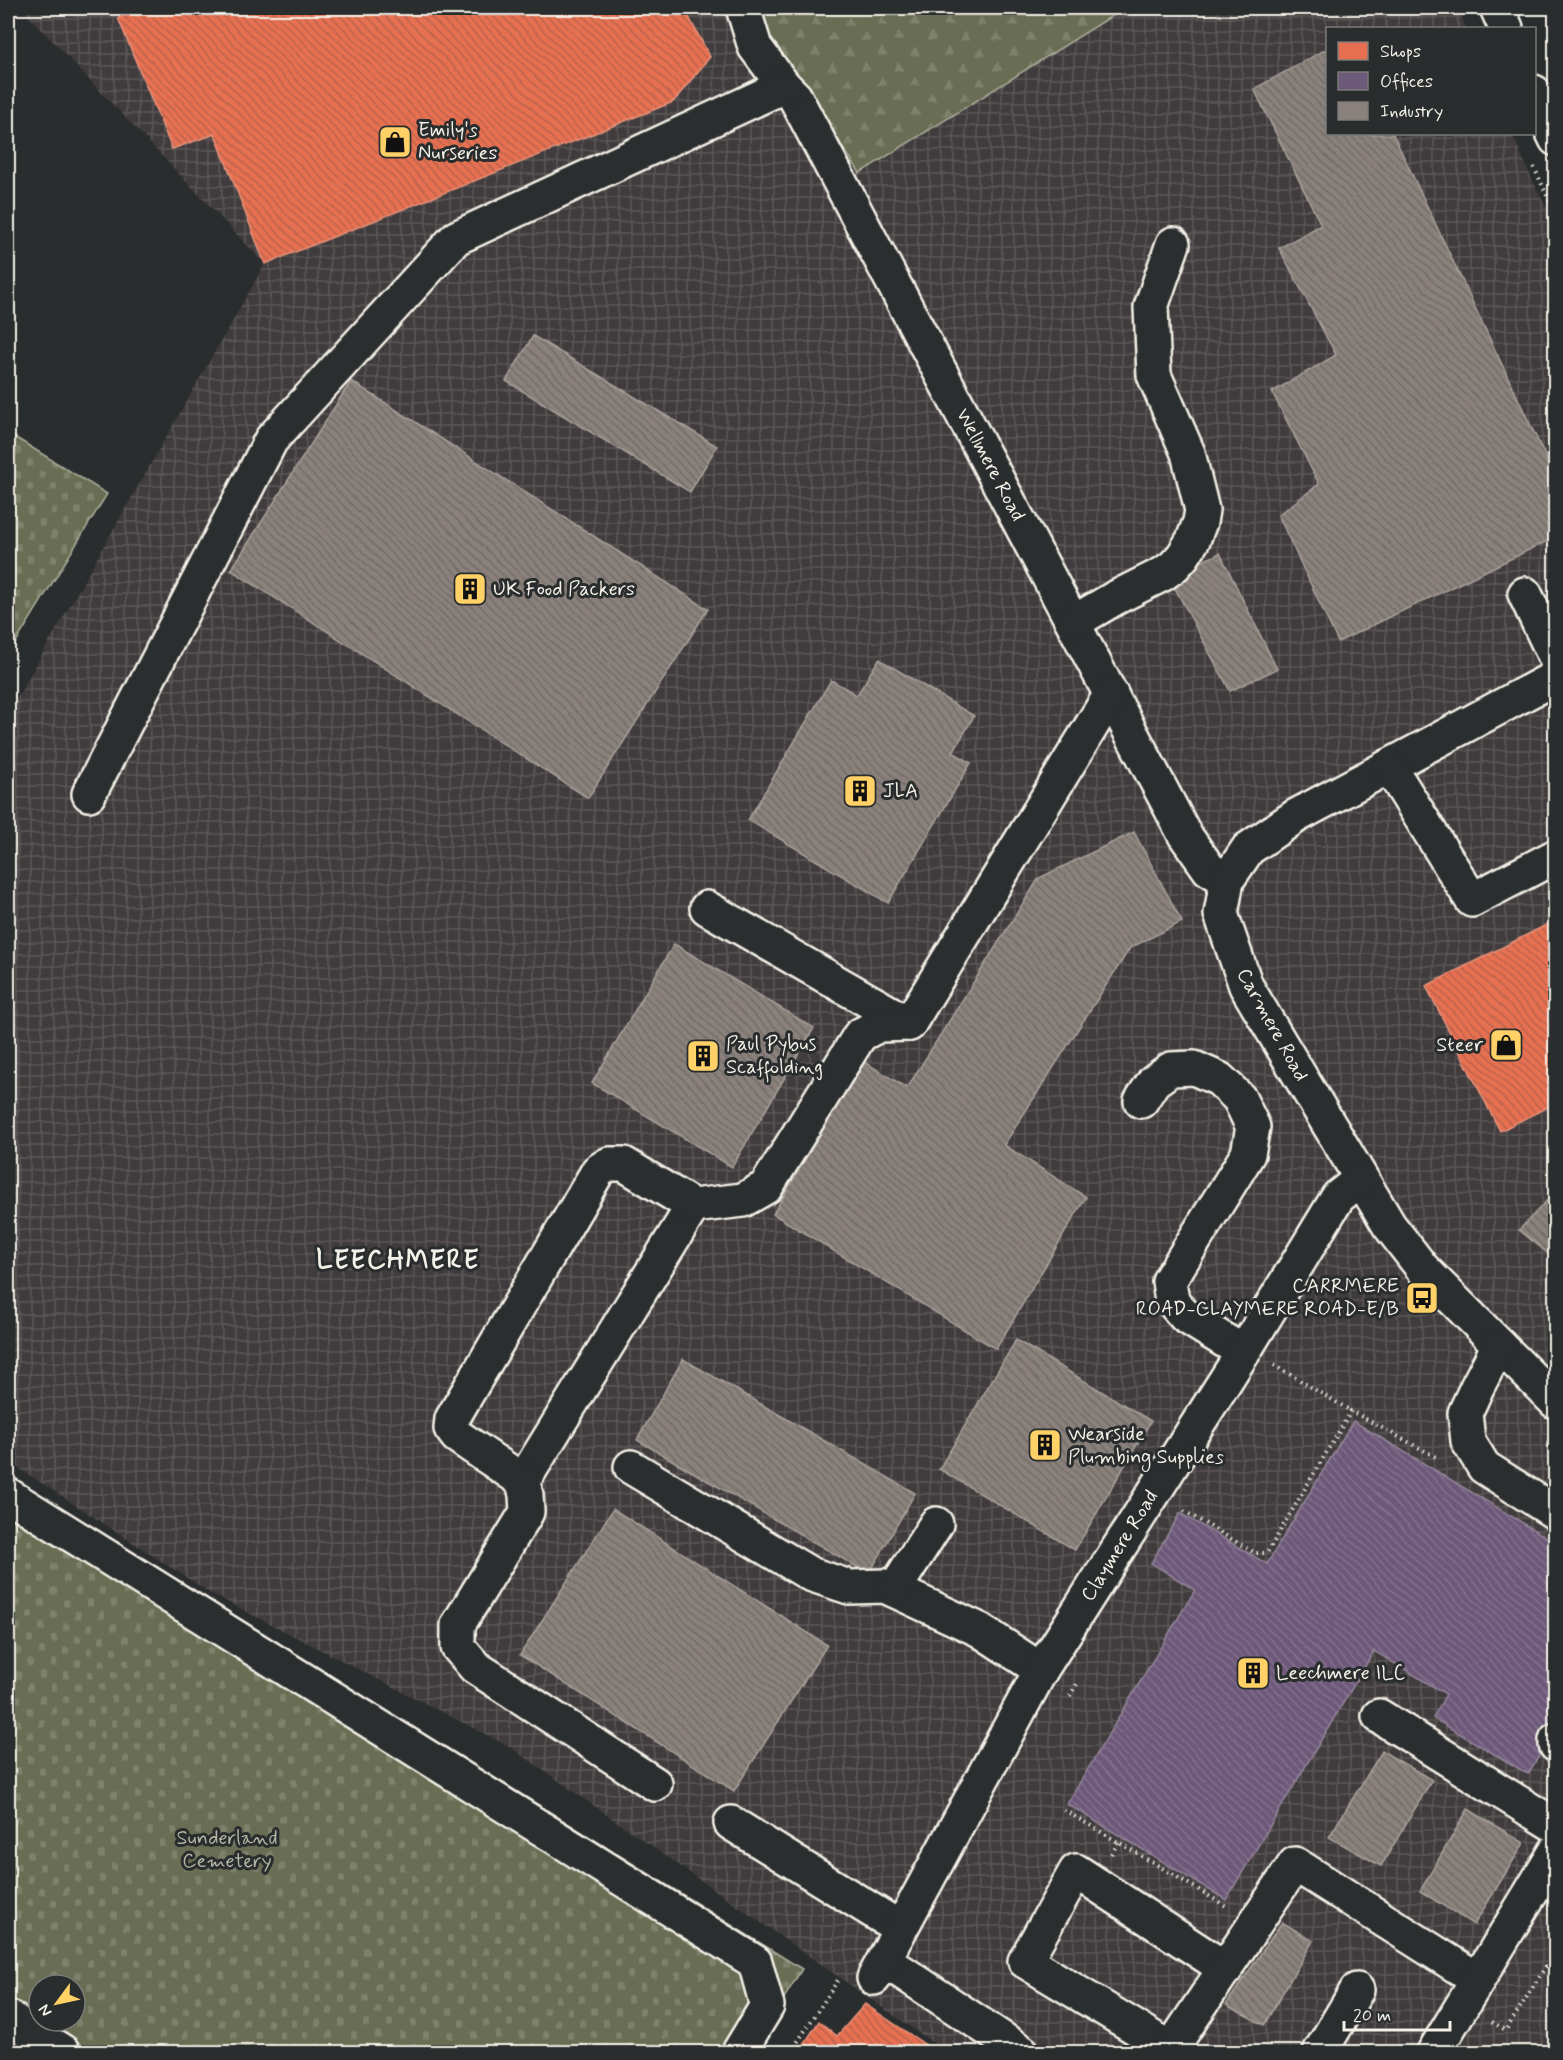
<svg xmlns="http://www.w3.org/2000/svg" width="1563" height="2060" viewBox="0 0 1563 2060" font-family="Mynerve,sans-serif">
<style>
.industrial{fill:url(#industrial-grid)}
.forest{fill:url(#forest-firs);stroke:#aeaf9e;stroke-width:1.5}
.cemetery{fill:url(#cemetery-stones);stroke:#aeaf9e;stroke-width:1.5;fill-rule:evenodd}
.shops{fill:url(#shops-back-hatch);stroke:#eb967e;stroke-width:1.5}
.offices{fill:url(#offices-back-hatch);stroke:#96879b;stroke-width:1.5}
.industry{fill:url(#industry-back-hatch);stroke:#aaa39c;stroke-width:1.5}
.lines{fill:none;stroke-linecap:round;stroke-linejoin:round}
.minor-casing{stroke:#f4f1e8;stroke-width:38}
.major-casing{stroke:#f4f1e8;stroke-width:38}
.path{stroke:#f4f1e8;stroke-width:4;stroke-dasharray:1.5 4.5;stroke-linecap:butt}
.minor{stroke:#2a2d2e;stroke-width:33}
.major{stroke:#2a2d2e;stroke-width:33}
.labels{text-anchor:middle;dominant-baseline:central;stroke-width:6;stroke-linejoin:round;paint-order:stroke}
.poi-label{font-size:20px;fill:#f4f1e8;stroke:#2a2d2e;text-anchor:start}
.street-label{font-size:20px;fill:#f4f1e8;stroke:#2a2d2e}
.park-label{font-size:20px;fill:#b5b6a5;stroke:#2a2d2e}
.district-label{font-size:26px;font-weight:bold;letter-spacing:1.5px;fill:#f4f1e8;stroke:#2a2d2e}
</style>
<defs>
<pattern id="industrial-grid" width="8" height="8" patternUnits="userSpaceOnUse" patternTransform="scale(1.5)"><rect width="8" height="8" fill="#3f3b3c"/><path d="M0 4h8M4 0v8" fill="none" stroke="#5b5858"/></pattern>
<pattern id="forest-firs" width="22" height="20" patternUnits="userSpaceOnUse" patternTransform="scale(1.5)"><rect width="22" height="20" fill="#686d53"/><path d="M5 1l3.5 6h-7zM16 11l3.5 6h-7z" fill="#7e826c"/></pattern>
<pattern id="cemetery-stones" width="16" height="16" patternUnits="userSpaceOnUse" patternTransform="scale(1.5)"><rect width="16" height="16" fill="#686d53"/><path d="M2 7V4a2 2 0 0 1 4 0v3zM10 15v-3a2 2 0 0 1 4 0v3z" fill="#7e826c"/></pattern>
<pattern id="shops-back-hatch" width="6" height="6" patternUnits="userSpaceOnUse" patternTransform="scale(1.5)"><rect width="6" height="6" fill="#e76f51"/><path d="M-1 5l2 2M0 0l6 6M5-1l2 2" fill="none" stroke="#b8634e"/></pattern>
<pattern id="offices-back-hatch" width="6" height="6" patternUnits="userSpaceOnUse" patternTransform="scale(1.5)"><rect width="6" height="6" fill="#6d597a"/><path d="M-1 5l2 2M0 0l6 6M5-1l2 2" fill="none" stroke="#82718d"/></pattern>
<pattern id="industry-back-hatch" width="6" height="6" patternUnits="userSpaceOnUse" patternTransform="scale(1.5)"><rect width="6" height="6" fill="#8a817c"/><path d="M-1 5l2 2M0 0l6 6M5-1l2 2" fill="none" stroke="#706a66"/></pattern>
</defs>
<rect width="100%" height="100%" fill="#2a2d2e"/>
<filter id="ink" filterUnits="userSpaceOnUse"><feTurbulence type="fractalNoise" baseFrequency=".0167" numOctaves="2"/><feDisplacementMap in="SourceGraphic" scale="12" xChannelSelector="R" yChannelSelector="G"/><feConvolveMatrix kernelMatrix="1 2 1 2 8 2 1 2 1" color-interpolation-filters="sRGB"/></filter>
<g filter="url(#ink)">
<path class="industrial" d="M21,8h1436l9,20h-138v106h184l20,45 23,45v1828h-609l-436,-305 -300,-154 -202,-132v-747l257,-450z"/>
<path class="forest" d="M750,8h375l-265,165z"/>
<g class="cemetery">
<path d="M8,433l99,61 -99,161z"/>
<path d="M8,1475l794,494 -51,83h-743zM39,1985h36v36h-36z"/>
</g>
<g class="shops">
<path d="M143,8h541l26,49 -37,45 -408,162 -50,-130 -43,15 -54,-131z"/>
<path d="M1556,920v183l-56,28 -74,-145z"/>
<path d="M865,2004l71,48h-137l20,-31 18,15z"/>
</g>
<path class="offices" d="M1353,1421l203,122v185l-28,46 -95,-56 13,-24 -72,-43 -148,249 -159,-96 128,-214 -44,-27 29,-50 87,51z"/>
<g class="industry">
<path d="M1328,48v86h65l163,345v58l-218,105 -60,-127 41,-31 -47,-92 64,-37 -57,-107 42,-23 -67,-136z"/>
<path d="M533,336l184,110 -27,46 -184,-111z"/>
<path d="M351,381l357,228 -120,189 -357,-228z"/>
<path d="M1220,553l57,116 -47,22 -61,-114z"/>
<path d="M879,659l95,57 -21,36 18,11 -83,140 -140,-83 83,-140 26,15z"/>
<path d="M1134,832l48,90 -52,26 -126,197 82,52 -90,152 -223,-135 90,-153 44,27 132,-210z"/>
<path d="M674,944l140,84 -82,139 -140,-84z"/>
<path d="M1556,1191v69l-37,-30z"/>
<path d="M1016,1340l135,81 -76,129 -136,-81z"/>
<path d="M683,1359l232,134 -46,81 -232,-134z"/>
<path d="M613,1509l214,136 -93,146 -214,-136z"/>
<path d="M1382,1751l50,29 -51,86 -52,-29z"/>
<path d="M1468,1809l56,34 -50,82 -54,-34z"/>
<path d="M1282,1922l31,19 -49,84 -38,-20z"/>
</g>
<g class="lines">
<defs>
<g id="minor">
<path d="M743,8l12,39 29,39 11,11 390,738 24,34 18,11"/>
<path d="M1525,594l31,65"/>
<path d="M1074,622l41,-24 48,-24 11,-8 9,-10 10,-16 7,-18 2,-12 -14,-57 -34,-78 -3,-68 22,-63"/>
<path d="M1556,677l-260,139 -48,33 -21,31 -6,34 25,72 143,239 34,44 133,133"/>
<path d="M1389,766l83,134 84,-44"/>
<path d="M89,794l182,-354 185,-202 328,-152"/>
<path d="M707,908l202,116"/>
<path d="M909,1024l202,-330"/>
<path d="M1141,1101l13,-20 17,-12 23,-1 25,11 20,19 14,29 -5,27 -79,127 3,20 13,15 58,36"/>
<path d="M1499,1345l-22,42 -12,26 3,28 16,26 72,46"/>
<path d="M631,1467l179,107 39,13 36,-1 95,44 61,40"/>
<path d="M523,1481l170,-275"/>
<path d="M8,1495l747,467 12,44 -28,46"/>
<path d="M894,1590l42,-66"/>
<path d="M1379,1716l177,110"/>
<path d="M1556,1740v5"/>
<path d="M655,1784l-180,-117 -17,-20v-22l69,-113 -1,-17 -3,-14 -66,-45 -6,-8 1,-9 146,-248 11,-7h15l69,42 50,-6 23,-13 94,-152 19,-10 30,-1"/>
<path d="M731,1823l169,105"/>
<path d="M884,1960l138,92"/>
<path d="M874,1978l167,-308 205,-322 92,-151 23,-18"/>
<path d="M8,2017l55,35"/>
<path d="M1171,2049l-146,-88 51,-90 150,98"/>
<path d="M1169,2052l126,-188 182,115"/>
<path d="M1320,2052l37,-62"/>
<path d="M1434,2052l122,-201"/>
</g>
<g id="major">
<path d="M1497,8l9,20"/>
<path d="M1534,92l22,47"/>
</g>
</defs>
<use href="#minor" class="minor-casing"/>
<use href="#major" class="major-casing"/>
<g class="path">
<path d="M1534,167l22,48"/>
<path d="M1274,1365l77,46"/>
<path d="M1184,1511l71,42h12l84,-142 85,46"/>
<path d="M1070,1696l8,-14"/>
<path d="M1064,1810l162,96"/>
<path d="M1111,1854l8,-12"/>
<path d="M1492,2022l14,8 50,-80"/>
<path d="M791,2052l47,-72"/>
</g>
<use href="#minor" class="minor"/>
<use href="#major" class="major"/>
</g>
</g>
<defs>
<symbol id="shop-square" viewBox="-11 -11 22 22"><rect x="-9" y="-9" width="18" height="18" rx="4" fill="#ffd166" stroke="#2a2d2e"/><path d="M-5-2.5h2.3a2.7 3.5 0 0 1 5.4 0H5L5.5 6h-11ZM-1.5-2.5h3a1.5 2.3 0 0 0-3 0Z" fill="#111"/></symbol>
<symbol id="building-square" viewBox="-11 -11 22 22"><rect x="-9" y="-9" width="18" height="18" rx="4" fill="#ffd166" stroke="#2a2d2e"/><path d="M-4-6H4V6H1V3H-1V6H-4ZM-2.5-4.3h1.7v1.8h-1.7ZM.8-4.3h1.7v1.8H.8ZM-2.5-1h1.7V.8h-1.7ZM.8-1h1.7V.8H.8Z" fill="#111"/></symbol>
<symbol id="bus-square" viewBox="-11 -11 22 22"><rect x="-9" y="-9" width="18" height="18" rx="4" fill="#ffd166" stroke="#2a2d2e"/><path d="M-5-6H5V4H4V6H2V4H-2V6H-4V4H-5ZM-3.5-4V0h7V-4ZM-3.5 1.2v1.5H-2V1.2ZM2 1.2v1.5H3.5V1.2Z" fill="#111"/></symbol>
</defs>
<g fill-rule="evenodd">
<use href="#shop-square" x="376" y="123" width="38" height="38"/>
<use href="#building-square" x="451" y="570" width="38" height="38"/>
<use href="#building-square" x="841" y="772" width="38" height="38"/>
<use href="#shop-square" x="1487" y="1026" width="38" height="38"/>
<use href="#building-square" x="684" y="1037" width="38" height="38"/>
<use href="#bus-square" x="1403" y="1279" width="38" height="38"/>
<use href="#building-square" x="1026" y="1426" width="38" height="38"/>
<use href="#building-square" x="1234" y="1654" width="38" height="38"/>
</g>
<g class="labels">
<g class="poi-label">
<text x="418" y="130">Emily's<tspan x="418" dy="23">Nurseries</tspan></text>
<text x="493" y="589">UK Food Packers</text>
<text x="883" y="791">JLA</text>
<text x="726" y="1044">Paul Pybus<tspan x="726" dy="23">Scaffolding</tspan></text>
<text x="1483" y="1045" text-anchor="end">Steer</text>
<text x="1399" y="1286" text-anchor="end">CARRMERE<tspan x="1399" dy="23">ROAD-CLAYMERE ROAD-E/B</tspan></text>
<text x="1068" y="1434">Wearside<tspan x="1068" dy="23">Plumbing Supplies</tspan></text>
<text x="1276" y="1673">Leechmere ILC</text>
</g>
<g class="street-label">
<text transform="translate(990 465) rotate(62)">Wellmere Road</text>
<text transform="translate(1272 1025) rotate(61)">Carmere Road</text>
<text transform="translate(1120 1546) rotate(-58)">Claymere Road</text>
</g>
<g class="park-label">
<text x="227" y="1838">Sunderland<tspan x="227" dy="23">Cemetery</tspan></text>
</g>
<g class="district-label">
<text x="398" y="1261">LEECHMERE</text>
</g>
</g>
<rect width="1563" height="2060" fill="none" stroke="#2a2d2e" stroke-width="30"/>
<rect x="15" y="15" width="1533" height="2030" fill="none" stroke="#f4f1e8" stroke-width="2" filter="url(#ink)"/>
<rect x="1326" y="27" width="210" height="108" fill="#2a2d2e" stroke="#7b7b78" stroke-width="1.5"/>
<rect x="1338" y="42" width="30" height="18" fill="#e76f51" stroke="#7b7b78" stroke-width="1.5"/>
<text x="1380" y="57" font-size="18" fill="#f4f1e8">Shops</text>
<rect x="1338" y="72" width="30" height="18" fill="#6d597a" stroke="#7b7b78" stroke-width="1.5"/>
<text x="1380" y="87" font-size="18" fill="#f4f1e8">Offices</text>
<rect x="1338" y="102" width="30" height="18" fill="#8a817c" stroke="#7b7b78" stroke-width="1.5"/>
<text x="1380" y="117" font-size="18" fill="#f4f1e8">Industry</text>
<g transform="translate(57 2003) rotate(237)"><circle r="28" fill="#2a2d2e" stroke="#7b7b78" stroke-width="1.5"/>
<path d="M0-4.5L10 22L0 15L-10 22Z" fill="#ffd166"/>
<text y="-9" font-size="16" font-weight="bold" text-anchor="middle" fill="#f4f1e8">N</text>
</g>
<path d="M1344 2021v9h106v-9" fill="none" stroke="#f4f1e8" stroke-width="3"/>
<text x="1353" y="2021" font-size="18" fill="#f4f1e8" stroke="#2a2d2e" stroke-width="4.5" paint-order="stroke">20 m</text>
</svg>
